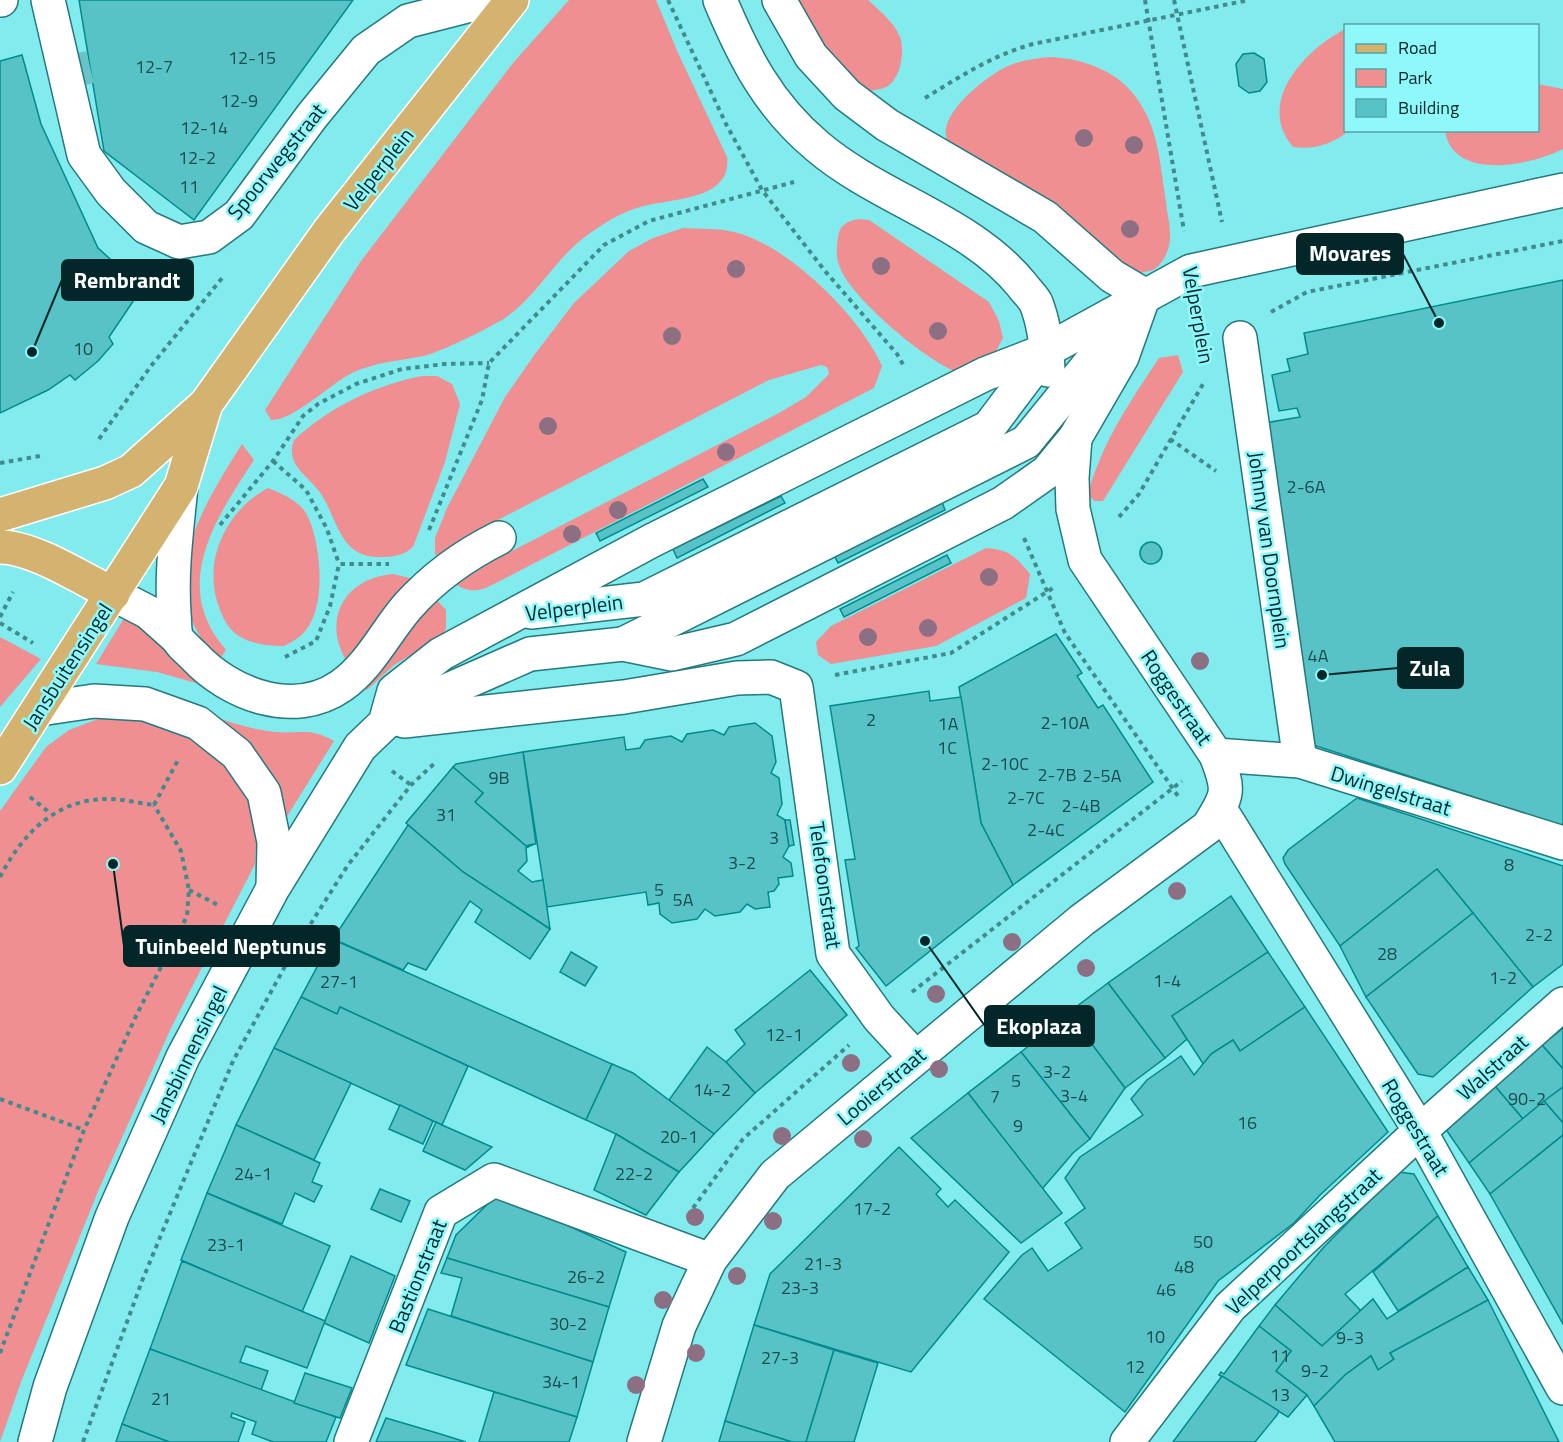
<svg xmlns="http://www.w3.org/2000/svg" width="1563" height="1442" viewBox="0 0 1563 1442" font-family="'Titillium Web',sans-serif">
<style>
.green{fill:#f08f92}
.building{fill:#58c3c6;stroke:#018b8e;stroke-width:1.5}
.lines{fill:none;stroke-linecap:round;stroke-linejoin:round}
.minor-tunnel{stroke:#68c4c6;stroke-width:33;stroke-dasharray:33 16;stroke-linecap:butt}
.minor-casing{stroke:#25797c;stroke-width:36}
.major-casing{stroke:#fff;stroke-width:36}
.path{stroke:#438a8c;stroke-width:4;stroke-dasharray:4.5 4.5;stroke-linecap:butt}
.minor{stroke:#fff;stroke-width:33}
.major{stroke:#d4b371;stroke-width:33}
.tree{fill:#8d6f83}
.labels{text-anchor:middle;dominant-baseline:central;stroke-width:5;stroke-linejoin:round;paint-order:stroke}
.number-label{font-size:18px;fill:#184e50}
.street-label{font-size:21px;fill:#032728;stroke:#8ff8fb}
.leader{fill:none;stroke:#032728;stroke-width:2}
.callout-dot{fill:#032728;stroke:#8ff8fb;stroke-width:2}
.callout{fill:#032728;stroke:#032728;stroke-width:2}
.callout-label{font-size:22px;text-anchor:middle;font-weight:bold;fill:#fff}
</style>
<rect width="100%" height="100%" fill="#81ebee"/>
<g class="green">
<path d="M569,0h87l22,53 49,104c5,44 -56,41 -87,50 -21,6 -38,17 -55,30 -30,22 -48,59 -80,81 -14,9 -66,35 -82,38 -24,5 -48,6 -71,17 -22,11 -59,48 -81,47l-6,-10 96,-149 152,-198z"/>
<path d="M793,0h75c11,10 26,22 32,37 5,14 1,40 -12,49 -5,3 -13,4 -18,5l-30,-17z"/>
<path d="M1345,29l1,101 3,1c-17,13 -35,19 -56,16 -38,-45 12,-97 52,-118z"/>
<path d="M1049,57c32,1 67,13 86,39 24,31 25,69 31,106 1,12 5,25 4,37 -1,12 -7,25 -17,31l-13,3 -13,-5 -174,-117c-4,-7 -9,-15 -7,-22 3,-23 42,-54 62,-63 13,-6 27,-7 41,-9z"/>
<path d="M1538,84l25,5v60c-31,16 -110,33 -118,-18l93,-1z"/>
<path d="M859,219l10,1 120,82 10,19 4,17 -7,13 -39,21c-32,-12 -102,-71 -116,-102 -5,-10 -5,-21 -3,-32 1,-13 9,-17 21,-19z"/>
<path d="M683,228c17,1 34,0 51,4 54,13 126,84 148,134l-8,22 -388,200c-13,4 -21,3 -32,-5l50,-36 4,6 271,-140 27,-16 23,-23 -2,-7 -6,-2 -52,15 -277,143 -53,42 -4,-12v-15l12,-30 58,-111 30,-43 39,-51 55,-52 24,-13z"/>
<path d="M1178,355l5,17 -80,129h-9l-6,-7c14,-52 42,-92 71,-136z"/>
<path d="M422,376h15l15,8 8,20 -15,58 -32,85c-9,8 -19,10 -30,10 -41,2 -43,-30 -60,-60 -11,-20 -39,-30 -29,-57 36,-33 81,-55 128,-64z"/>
<path d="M242,444l12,16c-39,59 -84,126 -28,190l-7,10c-69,-70 -20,-148 23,-216z"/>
<path d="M268,488c14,6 30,12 38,25 15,27 21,92 0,117 -6,8 -14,12 -22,16 -15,0 -33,-2 -45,-10 -10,-6 -15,-16 -19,-26 -19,-47 5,-99 48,-122z"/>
<path d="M986,548c24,2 29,8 44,26l-4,24 -90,48 -105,18 -13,-9 -2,-13 15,-16z"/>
<path d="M393,574l21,5 -67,83c-26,-43 -2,-84 46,-88z"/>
<path d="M433,596l13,14v19l-4,7 -48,29 -27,25 -8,-6z"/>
<path d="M129,610l74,75 -46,-13 -61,-8z"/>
<path d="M0,637l41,22 -41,48z"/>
<path d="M106,716l30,1 43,12 40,22 23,29 15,45 -2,39 -84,164 -72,161 -78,193 -21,60v-631l46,-64 23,-17z"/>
<path d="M212,716c21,7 41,14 63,16 26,2 35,-5 59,9l-48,77 -35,-65z"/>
</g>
<g class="building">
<path d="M79,0h274l-159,220 -90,-69z"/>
<path d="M1254,53l10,6 3,23 -7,9 -11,2 -10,-7 -3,-22 7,-10z"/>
<path d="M22,55l19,69 57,124 44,40 -33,49 4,7 -15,17 -23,19 -5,-5 -22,15 -48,23v-352z"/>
<path d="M1563,280v546l-259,-84 -45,-318 41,-7 -3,-9 -18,3 -7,-36 18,-4 -3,-12 21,-5 -4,-21z"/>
<path d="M703,479l5,8 -108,54 -4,-8z"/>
<path d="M781,496l4,7 -108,55 -4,-9z"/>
<path d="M942,502l3,8 -107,53 -4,-8z"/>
<circle cx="1151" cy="553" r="11"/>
<path d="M947,555l4,8 -107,54 -4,-8z"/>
<path d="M1056,634l26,39 -5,3 21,32 5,-3 50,77 -140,103 -32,-62 -22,-136z"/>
<path d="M929,691l1,10 31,-4 20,126 32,62 -127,101 -30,-38 3,-2 -14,-86 10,-1 -25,-153z"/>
<path d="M755,723l17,13 4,26 -5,11 8,5 3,26 -5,11 8,5 4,26 -6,11 8,6 2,13 -15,2 1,6 -5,7 -6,1 2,15 -15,2 -8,-5 -7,8 -25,4 -10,-7 -8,10 -25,4 -12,-9 -1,-11 -11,2 -2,-13 -99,15 -24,-155 101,-15 2,13 14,-2 5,-8 26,-4 11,6 5,-8 26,-4 11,5 5,-8z"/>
<path d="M523,752l13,92 -10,2 -51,-44 8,-9 -30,-26 3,-3z"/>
<path d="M453,767l30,26 -8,9 51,44 8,-2 -8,4 1,13 -9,10 14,11 11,-2 7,49 -87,-57 -57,-49z"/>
<path d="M1357,798l206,68v98l-30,23 -96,-118 -97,77 -55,-82 -2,-6 5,-8z"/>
<path d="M785,820h5l4,25 -5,1z"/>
<path d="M408,825l55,47 87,57 -20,30 -55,-37 7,-12 -12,-9 -44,69 -18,-7 -5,7 -70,-31z"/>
<path d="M1437,869l36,44 -107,84 -26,-51z"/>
<path d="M1231,896l37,56 -96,64 15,23 -22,19 -57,-75z"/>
<path d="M1473,913l60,74 -100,90 -15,-3 -52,-77z"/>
<path d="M332,939l280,125 -26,56 -246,-113 -3,7 -36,-17z"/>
<path d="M571,952l26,15 -12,19 -25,-14z"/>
<path d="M1268,952l37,55 -65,44 -7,-11 -22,14 -7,11 -32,-49z"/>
<path d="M810,970l37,45 -92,78 -29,-31 19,-18 -10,-14z"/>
<path d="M1108,983l57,75 -40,30 -57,-75z"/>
<path d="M301,997l36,17 3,-7 128,59 -26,59 -168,-77z"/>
<path d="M1305,1007l83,125 -68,63 -26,28 -76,58 -93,131 -141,-113 38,-44 10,-7 16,23 34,-23 -17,-25 20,-15 -20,-30 15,-21 63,-42 -12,-16 16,-19 34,-24 13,19 17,-21 22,-14 7,11z"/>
<path d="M1069,1014l56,74 -35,51 -69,-87z"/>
<path d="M1563,1028v41l-21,-24z"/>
<path d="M1542,1045l21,24v18l-40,32 -29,-34z"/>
<path d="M707,1047l19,15 29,31 -41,41 -45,-34z"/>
<path d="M274,1048l77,35 -37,77 -78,-35z"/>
<path d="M1021,1052l69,87 -17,14 -31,36 -74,-96z"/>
<path d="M612,1064l21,9 81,61 -35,38 -63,-38 -30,-14z"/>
<path d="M1494,1085l29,34 -54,44 -24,-35z"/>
<path d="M1563,1087v36l-19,-22z"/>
<path d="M968,1093l94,120 -41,30 -110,-105z"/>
<path d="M1544,1101l19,22v12l-73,59 -21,-31z"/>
<path d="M400,1105l33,16 -10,23 -34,-15z"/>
<path d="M436,1122l6,3 50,22 -27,23 -42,-19z"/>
<path d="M236,1125l84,38 -8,19 10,4 -8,16 -19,-9 -13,31 -75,-31z"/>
<path d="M616,1134l63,38 -33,43 -52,-25z"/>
<path d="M1563,1135v189l-73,-130z"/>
<path d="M899,1147l42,42 -5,5 12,13 7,-7 54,52 -98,120 -157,-47 16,-51z"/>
<path d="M1398,1172l16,2 24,42 -93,78 16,17 -39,35 -47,-41 48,-57z"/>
<path d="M380,1189l30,12 -9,21 -30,-13z"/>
<path d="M207,1193l123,53 -28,66 -121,-52z"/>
<path d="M498,1194l128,58 -17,55 -162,-49 9,-23z"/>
<path d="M1438,1216l30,51 -70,44 -25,-39z"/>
<path d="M351,1256l44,20 -26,67 -45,-20z"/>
<path d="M447,1258l162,49 -16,55 -142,-46 11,-38 -21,-5z"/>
<path d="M182,1261l143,60 -18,47 -61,-22 -6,16 28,9 -7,19 -111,-41z"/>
<path d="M1468,1267l20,33 -98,53 4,6 -16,11 -7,-14 -26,19 -31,31 -7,-11 -31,-24 15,-20 -32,-25 16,-21 47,41 51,-47 14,20z"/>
<path d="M1488,1300l71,142h-224l-21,-36 31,-31 26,-19 7,14 16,-11 -4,-6z"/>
<path d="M428,1309l165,53 -16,55 -171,-52z"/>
<path d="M754,1325l80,25 -28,92h-14l-67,-21z"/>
<path d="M1259,1326l32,25 -15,20 31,24 -19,22 -69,-42 2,-3 3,2z"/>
<path d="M150,1349l186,68 -10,25h-53l-21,-8 4,-12 -24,-9 -1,4 14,5 -7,20h-69l-47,-18z"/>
<path d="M834,1350l44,13 -24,79h-48z"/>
<path d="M305,1373l47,15 -12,30 -46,-15z"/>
<path d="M1222,1376l57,35 -2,4 -22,27h-82z"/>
<path d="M494,1392l83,25 -8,25h-90z"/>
<path d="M386,1418l51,15 29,9h-90z"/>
<path d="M725,1421l67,21h-73z"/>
<path d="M122,1424l47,18h-53z"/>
</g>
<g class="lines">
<path class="minor-tunnel" d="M65,73l25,-6"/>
<defs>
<g id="minor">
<path d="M0,0h1"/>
<path d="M48,0l36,155 27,37 35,35 33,15 30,-5 30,-22 73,-99 54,-66 42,-29 82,-21"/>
<path d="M720,0c24,57 48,105 97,146 62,53 153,75 205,139 4,6 11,12 14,18 8,20 11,46 12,67"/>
<path d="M779,0l32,56 36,39 40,30 158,92 67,59 32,19"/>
<path d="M1240,338l60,423"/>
<path d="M181,486c-4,42 -10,84 -7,127 1,7 0,16 2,22 2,7 12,15 18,21 35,38 100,63 147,30 29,-20 45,-55 67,-80 25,-28 59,-52 91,-68"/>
<path d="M113,594l35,18 28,25"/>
<path d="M531,612l113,-13 345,-172 58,-77"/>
<path d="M623,644l403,-202 95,-117"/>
<path d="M40,709l54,-8 51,3 53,19 39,31 27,39 10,49 -1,45"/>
<path d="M404,721l220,-24 113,-19 34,-1 25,10 37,267 46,64 36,39"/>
<path d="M385,723l63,-33 82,-36 93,-10 49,10 64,-15 267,-136 44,-31 28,-34 47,-81 22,-62"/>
<path d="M1216,755l84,6 263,82"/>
<path d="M1220,809l200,322 143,257"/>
<path d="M35,1442l15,-55 62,-170 71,-160 90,-169 87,-141 25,-24 9,-32 47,-37 210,-113 334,-167 62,-24 144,-79 372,-81"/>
<path d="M351,1442l90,-230 53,-32 216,80"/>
<path d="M644,1442l35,-116 31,-66 65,-85 307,-255 126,-93c21,-33 22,-36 8,-72l-131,-195 -12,-51 -1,-31 3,-40"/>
<path d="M1127,1442l103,-135 190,-176 143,-127"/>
</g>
<g id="major">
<path d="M0,515l105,-32 26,-12 75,-67"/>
<path d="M0,547c34,0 82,32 113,47"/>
<path d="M0,768l181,-282 25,-82 123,-173 183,-231"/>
</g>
</defs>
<use href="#minor" class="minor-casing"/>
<use href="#major" class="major-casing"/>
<g class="path">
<path d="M668,0l58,124 36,66 63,81 72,83 8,14"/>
<path d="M1145,0l39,231"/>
<path d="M1174,0l48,222"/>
<path d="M925,98c36,-22 68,-43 108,-54l216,-44"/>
<path d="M1271,312l36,-20 256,-51"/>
<path d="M99,439l52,-73 71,-88"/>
<path d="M1170,439l46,32"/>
<path d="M273,461l33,29 21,39 12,35"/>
<path d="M0,463l40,-7"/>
<path d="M1119,517l20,-23 64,-110"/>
<path d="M220,525l53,-64 30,-45 15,-12 38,-20 46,-15 43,-5 44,-1"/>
<path d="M429,530l53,-130 7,-37 115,-118 45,-24 145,-39"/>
<path d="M1024,538l41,95 113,163"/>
<path d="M0,617l13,-25"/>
<path d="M0,623l33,20"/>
<path d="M285,657l31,-16 14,-35 9,-42h50"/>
<path d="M835,675l116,-22 102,-65"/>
<path d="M392,771l19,14"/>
<path d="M30,797l20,16"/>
<path d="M154,805l24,-45"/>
<path d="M0,877c22,-43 56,-78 107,-78 16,0 32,4 47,6"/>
<path d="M189,890l29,15"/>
<path d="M912,992l270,-211"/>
<path d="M0,1099l84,31"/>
<path d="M693,1208l50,-69 106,-94"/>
<path d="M0,1353l84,-223 52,-114 51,-100 2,-26 -8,-39 -27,-46"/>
<path d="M83,1442l59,-161 91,-220 61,-111 54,-85 63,-80 26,-24"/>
</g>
<use href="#minor" class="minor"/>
<use href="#major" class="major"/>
</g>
<g class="tree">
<circle cx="1084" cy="138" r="9"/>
<circle cx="1134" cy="145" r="9"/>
<circle cx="1130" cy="229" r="9"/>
<circle cx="881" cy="266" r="9"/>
<circle cx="736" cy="269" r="9"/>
<circle cx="938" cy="331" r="9"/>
<circle cx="672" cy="336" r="9"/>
<circle cx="548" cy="426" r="9"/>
<circle cx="726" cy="452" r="9"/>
<circle cx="618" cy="510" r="9"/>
<circle cx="572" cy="534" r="9"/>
<circle cx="989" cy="577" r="9"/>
<circle cx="928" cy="628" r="9"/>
<circle cx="868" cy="637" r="9"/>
<circle cx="1200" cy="661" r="9"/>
<circle cx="1177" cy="891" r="9"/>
<circle cx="1012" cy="942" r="9"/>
<circle cx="1086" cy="968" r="9"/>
<circle cx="936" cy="994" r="9"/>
<circle cx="851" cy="1063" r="9"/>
<circle cx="939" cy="1069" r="9"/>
<circle cx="782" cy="1136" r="9"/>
<circle cx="863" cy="1139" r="9"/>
<circle cx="695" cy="1217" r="9"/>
<circle cx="773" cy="1221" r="9"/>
<circle cx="737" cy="1276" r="9"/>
<circle cx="663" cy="1300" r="9"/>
<circle cx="696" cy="1353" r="9"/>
<circle cx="636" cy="1385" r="9"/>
</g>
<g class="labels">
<g class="number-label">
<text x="252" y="57">12-15</text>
<text x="154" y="66">12-7</text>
<text x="239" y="100">12-9</text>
<text x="204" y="127">12-14</text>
<text x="197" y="157">12-2</text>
<text x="189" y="186">11</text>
<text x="83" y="348">10</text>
<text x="1306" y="486">2-6A</text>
<text x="1318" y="655">4A</text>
<text x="871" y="719">2</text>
<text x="1065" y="722">2-10A</text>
<text x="948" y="723">1A</text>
<text x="947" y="747">1C</text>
<text x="1005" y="763">2-10C</text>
<text x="1057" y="774">2-7B</text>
<text x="1102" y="775">2-5A</text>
<text x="499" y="777">9B</text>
<text x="1026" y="797">2-7C</text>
<text x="1081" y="805">2-4B</text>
<text x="446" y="814">31</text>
<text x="1046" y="829">2-4C</text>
<text x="774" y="837">3</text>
<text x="742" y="862">3-2</text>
<text x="1509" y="864">8</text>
<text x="659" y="889">5</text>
<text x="683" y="899">5A</text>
<text x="1539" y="934">2-2</text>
<text x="1387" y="953">28</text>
<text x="1503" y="977">1-2</text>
<text x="1167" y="980">1-4</text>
<text x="339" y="981">27-1</text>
<text x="784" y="1034">12-1</text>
<text x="1057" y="1071">3-2</text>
<text x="1016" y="1080">5</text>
<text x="712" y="1089">14-2</text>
<text x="1074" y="1095">3-4</text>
<text x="995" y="1096">7</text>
<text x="1527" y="1098">90-2</text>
<text x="1247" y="1122">16</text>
<text x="1018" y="1125">9</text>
<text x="679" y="1136">20-1</text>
<text x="253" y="1173">24-1</text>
<text x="634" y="1173">22-2</text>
<text x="872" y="1208">17-2</text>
<text x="1203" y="1241">50</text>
<text x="226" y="1244">23-1</text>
<text x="823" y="1263">21-3</text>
<text x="1184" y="1266">48</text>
<text x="586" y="1276">26-2</text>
<text x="800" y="1287">23-3</text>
<text x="1166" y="1289">46</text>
<text x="568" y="1323">30-2</text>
<text x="1155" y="1336">10</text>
<text x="1350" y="1337">9-3</text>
<text x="1280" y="1355">11</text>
<text x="780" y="1357">27-3</text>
<text x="1135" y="1366">12</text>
<text x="1315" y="1370">9-2</text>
<text x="561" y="1381">34-1</text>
<text x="1280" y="1394">13</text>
<text x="161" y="1398">21</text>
</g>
<g class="street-label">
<text transform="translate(276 161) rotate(-51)">Spoorwegstraat</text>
<text transform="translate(378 169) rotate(-52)">Velperplein</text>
<text transform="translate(1199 315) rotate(80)">Velperplein</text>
<text transform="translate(1270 550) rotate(82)">Johnny van Doornplein</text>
<text transform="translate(574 607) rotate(-7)">Velperplein</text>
<text transform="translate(67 666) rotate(-57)">Jansbuitensingel</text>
<text transform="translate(1177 697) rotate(56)">Roggestraat</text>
<text transform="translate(1391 790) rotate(17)">Dwingelstraat</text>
<text transform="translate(826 885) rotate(82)">Telefoonstraat</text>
<text transform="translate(188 1054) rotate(-64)">Jansbinnensingel</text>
<text transform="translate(1492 1067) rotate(-42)">Walstraat</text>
<text transform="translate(881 1086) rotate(-40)">Looierstraat</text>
<text transform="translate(1416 1127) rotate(59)">Roggestraat</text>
<text transform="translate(1303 1241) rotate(-43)">Velperpoortslangstraat</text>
<text transform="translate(417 1276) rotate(-68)">Bastionstraat</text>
</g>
</g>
<path class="leader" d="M1439 323L1403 254M32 352L62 280M1322 675L1398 668M113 864L124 946M925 941L985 1026"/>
<g class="callout-dot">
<circle cx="1439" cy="323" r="6"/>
<circle cx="32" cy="352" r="6"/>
<circle cx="1322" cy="675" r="6"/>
<circle cx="113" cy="864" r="6"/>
<circle cx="925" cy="941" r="6"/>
</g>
<g class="callout">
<rect x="1297" y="234" width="106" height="40" rx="6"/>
<rect x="62" y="260" width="131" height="40" rx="6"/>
<rect x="1398" y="648" width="65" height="40" rx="6"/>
<rect x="124" y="926" width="215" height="40" rx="6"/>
<rect x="985" y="1006" width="109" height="40" rx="6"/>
</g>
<g class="callout-label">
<text x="1350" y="261">Movares</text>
<text x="127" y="288">Rembrandt</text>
<text x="1430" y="676">Zula</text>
<text x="231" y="954">Tuinbeeld Neptunus</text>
<text x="1039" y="1034">Ekoplaza</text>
</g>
<rect x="1344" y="24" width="195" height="108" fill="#8ff8fb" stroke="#57a4a7" stroke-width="1.5"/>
<rect x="1356" y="44" width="30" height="9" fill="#d4b371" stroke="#57a4a7" stroke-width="1.5"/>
<text x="1398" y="54" font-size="18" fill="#032728">Road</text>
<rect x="1356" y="69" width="30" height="18" fill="#f08f92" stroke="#57a4a7" stroke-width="1.5"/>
<text x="1398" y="84" font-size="18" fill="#032728">Park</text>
<rect x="1356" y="99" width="30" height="18" fill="#58c3c6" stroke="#57a4a7" stroke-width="1.5"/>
<text x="1398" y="114" font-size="18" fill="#032728">Building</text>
</svg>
